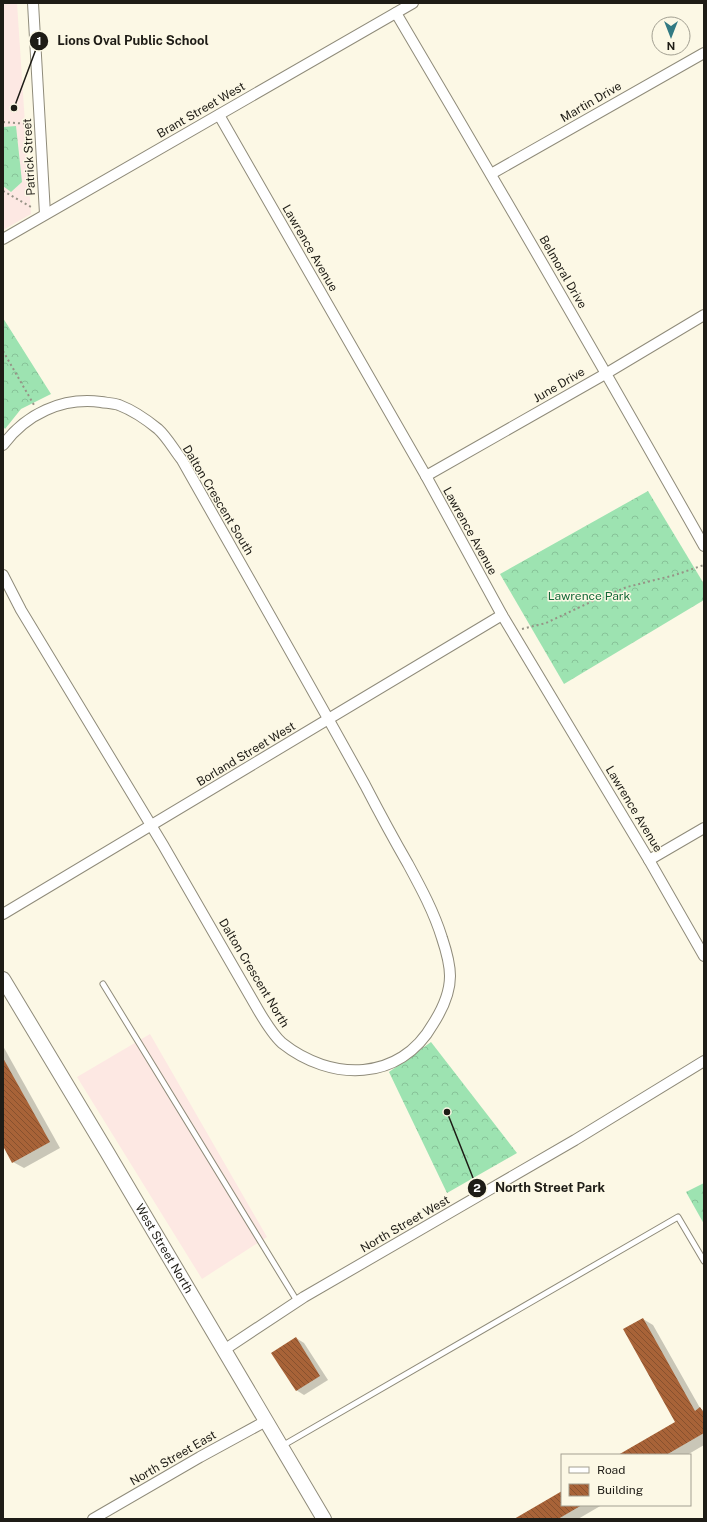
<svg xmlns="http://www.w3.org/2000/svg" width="707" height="1522" viewBox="0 0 707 1522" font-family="'Public Sans',sans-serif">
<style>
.commercial{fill:#fde8e3}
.forest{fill:url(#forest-crowns)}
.shadow{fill:#0003}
.building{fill:url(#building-back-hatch)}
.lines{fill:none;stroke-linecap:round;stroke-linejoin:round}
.lane-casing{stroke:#8f8b7a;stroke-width:7}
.street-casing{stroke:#8f8b7a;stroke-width:12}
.secondary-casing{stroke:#8f8b7a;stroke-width:16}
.path{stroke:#969386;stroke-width:2;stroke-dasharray:2 3;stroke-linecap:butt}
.lane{stroke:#fff;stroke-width:5}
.street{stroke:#fff;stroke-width:10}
.secondary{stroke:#fff;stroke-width:14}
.labels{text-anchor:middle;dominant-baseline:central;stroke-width:3;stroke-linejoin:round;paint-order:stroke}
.street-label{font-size:12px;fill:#1e1c16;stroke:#fcf8e5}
.park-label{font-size:12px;fill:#146838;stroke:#fcf8e5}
.leader{fill:none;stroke:#1e1c16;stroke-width:1.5}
.callout-dot{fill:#1e1c16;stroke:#fcf8e5;stroke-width:1.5}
.mark-label{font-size:12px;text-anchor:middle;font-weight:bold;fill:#fff}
.callout-label{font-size:13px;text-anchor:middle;font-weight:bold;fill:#1e1c16;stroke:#fcf8e5;stroke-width:3;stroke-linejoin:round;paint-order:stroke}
</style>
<defs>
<pattern id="forest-crowns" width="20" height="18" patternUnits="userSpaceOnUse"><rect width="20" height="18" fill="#9de3b1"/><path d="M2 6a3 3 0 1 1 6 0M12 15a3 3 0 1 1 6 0" fill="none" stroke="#87c298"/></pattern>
<pattern id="building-back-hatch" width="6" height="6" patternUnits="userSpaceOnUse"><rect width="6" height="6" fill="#a86338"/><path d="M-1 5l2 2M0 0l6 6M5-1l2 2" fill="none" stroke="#88512e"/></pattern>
</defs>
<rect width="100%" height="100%" fill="#fcf8e5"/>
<g class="commercial">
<path d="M3,3h14l14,211 -28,16z"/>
<path d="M150,1034l117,203 -65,42 -125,-202z"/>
</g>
<g class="forest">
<path d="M16,126l6,56 -11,10 -8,-6v-59z"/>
<path d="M3,318l48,76 -30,15 -16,20 -2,-3z"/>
<path d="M648,491l56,93v16l-140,84 -64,-110z"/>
<path d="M431,1042l86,111 -70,40 -58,-121z"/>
<path d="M704,1183v41l-18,-32z"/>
</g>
<g class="shadow">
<path d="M3,1046l57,102 -36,20 -11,-6 -10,-18z"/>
<path d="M643,1319l10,6 47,83 4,3v34l-17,10h-67l56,-32z"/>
<path d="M296,1338l8,5 24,37 -24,15 -8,-5z"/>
<path d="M562,1492v13h40l-24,14h-61z"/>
</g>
<g class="building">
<path d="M3,1058l47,84 -38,21 -9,-17z"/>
<path d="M643,1318l52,93 5,-4 4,6v20l-38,22h-48l57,-33 -52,-93z"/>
<path d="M296,1337l24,39 -24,15 -25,-38z"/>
<path d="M562,1491v14h20l-24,14h-44z"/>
</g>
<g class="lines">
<defs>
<g id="lane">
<path d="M103,984l194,317"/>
<path d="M282,1446l396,-229 26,44"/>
</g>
<g id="street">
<path d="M33,3l12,211"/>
<path d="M396,13c104,176 207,354 308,533"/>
<path d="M219,115l207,361 76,139 147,245 55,96"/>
<path d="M491,174l213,-121"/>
<path d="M3,239l410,-236"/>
<path d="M3,445c23,-31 59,-48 98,-43 5,1 12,1 18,3 13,5 28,15 39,24 9,8 16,21 24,31 61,108 123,216 183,325 14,27 28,53 43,79 13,24 26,48 34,74 4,12 8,25 8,38 0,16 -8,34 -17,48 -33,58 -102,58 -151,19 -10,-9 -18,-23 -25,-35l-94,-163 -142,-235 -18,-35"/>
<path d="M426,476l181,-103 97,-58"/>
<path d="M649,860l55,-32"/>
<path d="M3,914l499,-299"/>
<path d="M224,1350l80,-53 271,-157 129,-79"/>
<path d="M93,1519l107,-62 66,-36"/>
</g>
<g id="secondary">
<path id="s1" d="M3,979l104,173 217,367"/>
</g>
</defs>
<use href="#lane" class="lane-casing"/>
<use href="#street" class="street-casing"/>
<use href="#secondary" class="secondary-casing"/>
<g class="path">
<path d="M3,122l26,2"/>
<path d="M3,191l30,17"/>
<path d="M3,351l31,54"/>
<path d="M522,629l24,-6 51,-24 30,-12 48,-12 29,-10"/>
</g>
<use href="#lane" class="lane"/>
<use href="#street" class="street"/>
<use href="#secondary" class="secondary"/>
</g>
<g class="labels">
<g class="street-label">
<text transform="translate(591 102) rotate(-30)">Martin Drive</text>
<text transform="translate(201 110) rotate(-30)">Brant Street West</text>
<text transform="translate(29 157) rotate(-93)">Patrick Street</text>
<text transform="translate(310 248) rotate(60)">Lawrence Avenue</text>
<text transform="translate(563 272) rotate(60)">Belmoral Drive</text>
<text transform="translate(559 385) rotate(-30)">June Drive</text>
<text transform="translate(218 500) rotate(59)">Dalton Crescent South</text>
<text transform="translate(470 531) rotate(61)">Lawrence Avenue</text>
<text transform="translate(246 754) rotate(-31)">Borland Street West</text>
<text transform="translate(634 809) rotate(59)">Lawrence Avenue</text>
<text transform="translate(254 973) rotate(59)">Dalton Crescent North</text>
<text transform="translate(405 1224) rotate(-30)">North Street West</text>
<text stroke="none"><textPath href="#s1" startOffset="314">West Street North</textPath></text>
<text transform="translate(173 1458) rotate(-30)">North Street East</text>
</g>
<g class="park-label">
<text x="589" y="596">Lawrence Park</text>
</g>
</g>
<path class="leader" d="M14 108L39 41M447 1112L477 1188"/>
<g class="callout-dot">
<circle cx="14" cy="108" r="4"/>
<circle cx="447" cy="1112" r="4"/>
<circle cx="39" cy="41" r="10"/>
<circle cx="477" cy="1188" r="10"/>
</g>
<g class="mark-label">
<text x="39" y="45">1</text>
<text x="477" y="1192">2</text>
</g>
<g class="callout-label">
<text x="133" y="45">Lions Oval Public School</text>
<text x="550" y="1192">North Street Park</text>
</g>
<rect width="707" height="1522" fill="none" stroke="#1e1c16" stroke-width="8"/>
<rect x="561" y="1454" width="130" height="52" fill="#fcf8e5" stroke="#a3a092"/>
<rect x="569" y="1467" width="20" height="6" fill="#ffffff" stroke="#a3a092"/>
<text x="597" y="1474" font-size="12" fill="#1e1c16">Road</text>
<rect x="569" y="1484" width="20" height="12" fill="url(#building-back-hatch)" stroke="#a3a092"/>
<text x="597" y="1494" font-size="12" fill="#1e1c16">Building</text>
<g transform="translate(671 36) rotate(180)"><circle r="19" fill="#fcf8e5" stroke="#a3a092"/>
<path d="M0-3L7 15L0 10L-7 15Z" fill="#327a83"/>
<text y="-6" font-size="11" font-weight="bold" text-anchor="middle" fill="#1e1c16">N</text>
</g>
</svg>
